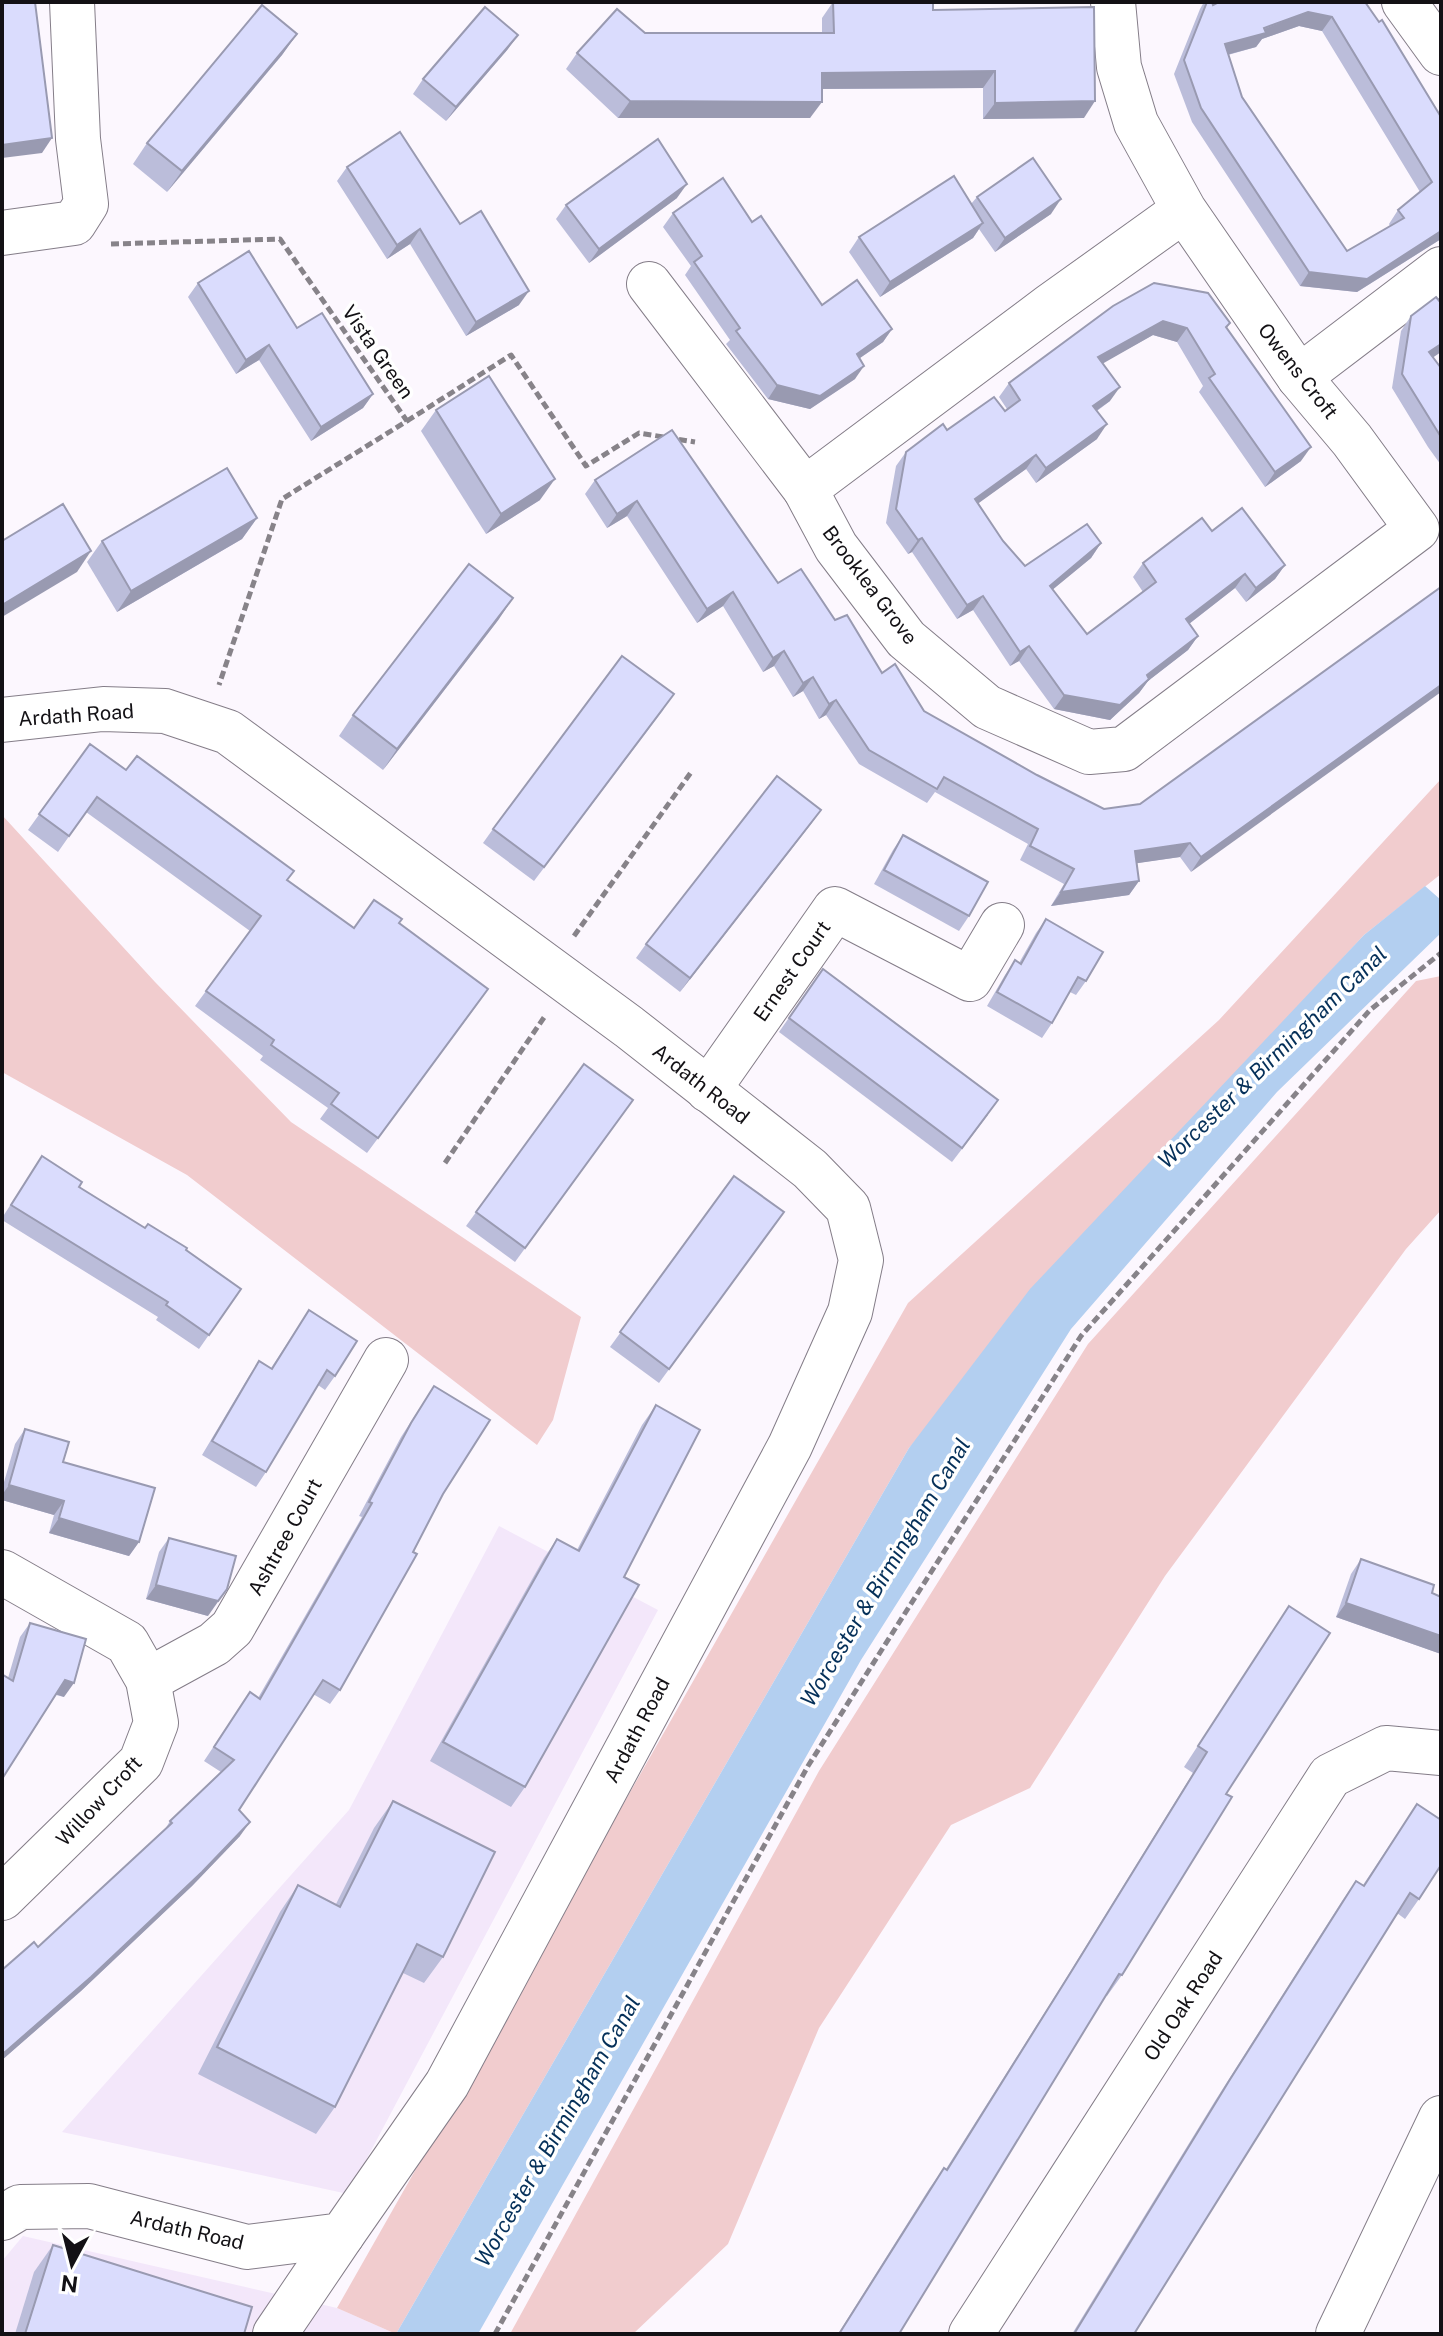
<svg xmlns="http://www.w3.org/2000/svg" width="1443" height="2336" viewBox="0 0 1443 2336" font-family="'Public Sans',sans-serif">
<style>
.built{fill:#f3e7fa}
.green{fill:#f1ccce}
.water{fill:#b3cff0}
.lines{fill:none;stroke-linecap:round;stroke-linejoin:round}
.minor-casing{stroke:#847d88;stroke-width:46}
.path{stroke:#878389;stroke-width:5;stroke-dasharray:8 4;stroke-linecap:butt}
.minor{stroke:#fff;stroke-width:44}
.wall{fill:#bbbdda;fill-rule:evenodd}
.shaded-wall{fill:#999ab1}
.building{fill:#dadcfd;stroke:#999ab1;stroke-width:2;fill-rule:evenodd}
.labels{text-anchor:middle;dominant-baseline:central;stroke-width:7;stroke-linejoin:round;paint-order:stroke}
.street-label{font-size:20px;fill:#131115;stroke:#fff}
.water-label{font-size:22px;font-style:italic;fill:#053059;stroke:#fff}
</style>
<rect width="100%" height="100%" fill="#fcf7fe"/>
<g class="built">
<path d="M499,1526l159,84 -310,584 -286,-62 287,-322z"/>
<path d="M23,2236l314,72 59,26h-394v-73z"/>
</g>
<g class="green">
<path d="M1441,779v95l-77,61 -106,115 -349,398 -513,886 -59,-26 571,-1005 311,-283z"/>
<path d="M2,815l153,167 136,140 290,195 -28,103 -16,25 -350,-270 -185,-103z"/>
<path d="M1441,976v234l-35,39 -241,327 -135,212 -79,37 -132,203 -91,216 -95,90h-123l309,-563 269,-427 328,-363z"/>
</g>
<path class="water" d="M1425,886l16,14v33l-164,159 -206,237 -210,331 -383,674h-82l513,-886 121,-159 334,-354z"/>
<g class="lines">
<defs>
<g id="minor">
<path d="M1113,2l6,65 17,56 48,87 115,167 53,63 65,89 -293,220 -35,3 -102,-45 -81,-68 -70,-92 -31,-58 245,-183 134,-96"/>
<path d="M1404,2l37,51"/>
<path d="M2,233l72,-10 12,-19 -8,-65 -6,-137"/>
<path d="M649,284l156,205"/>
<path d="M1299,377l142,-108"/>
<path d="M2,720l101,-11 62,2 63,21 401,295 181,142 38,39 13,52 -11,52 -60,134 -343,638 -105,151 -95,12 -158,-41 -69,1 -18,11"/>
<path d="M708,1090l127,-181 135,70 32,-54"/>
<path d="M2,1572l125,71 21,37 8,43 -15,39 -139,136"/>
<path d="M148,1680l66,-36 18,-16 154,-268"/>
<path d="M275,2334l67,-99"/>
<path d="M971,2334l359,-558 56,-28 55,5"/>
<path d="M1338,2334l103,-216"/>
</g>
</defs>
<use href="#minor" class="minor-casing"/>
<g class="path">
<path d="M111,244l169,-5 127,182 -125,78 -63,186"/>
<path d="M407,421l104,-66 75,111 53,-33 56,9"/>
<path d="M574,936l118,-165"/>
<path d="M445,1163l100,-147"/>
<path d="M495,2334l313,-568 273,-430 289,-326 71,-57"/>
</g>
<use href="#minor" class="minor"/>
</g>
<g class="wall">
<path d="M833,2l100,8 151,108 -101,1v-31l-161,1 -12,29h-192l-52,-49 11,-16 68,-20h177v-15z"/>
<path d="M1204,2h8l1,3 152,-3 76,115v122l-84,53 -57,-6 -108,-164 -18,-48 26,-65zM1299,26l23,5 98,161 -22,18 -9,14 1,2 -43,25 -105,-154 -14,-42 28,-8 6,-8z"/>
<path d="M297,34l-15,21 -115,137 -34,-28 14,-21z"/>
<path d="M508,49l-62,72 -33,-27 10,-15z"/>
<path d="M347,167l113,57 59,81 -53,31 -56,-92 -23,15 -50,-78z"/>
<path d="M977,197l74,17 -56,38 -16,-23 -6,9 -93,59 -31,-45 10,-15 112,-33z"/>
<path d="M677,198l-88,65 -33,-44 10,-14z"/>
<path d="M673,213l79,9 70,83 70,24 -9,13 -23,16 -5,21 -45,30 -42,-10 -42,-55 4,-4 -45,-65 6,-9 -28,-39z"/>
<path d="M198,283l99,45 76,66 -10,14 -52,33 -52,-81 -23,14 -48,-77z"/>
<path d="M1113,306l117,17 -3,5 74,133 -36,26 -66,-95 4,-6 -26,-44 -24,-7 -51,28 8,38 -13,10v28l-61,44 -10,-14 -48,34 25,38 22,25 76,-23 -10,15 -39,32 35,44 56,-42 -10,-15 10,-14 69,-32 73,34 -10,14 -29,23 -11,-14 -46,36 9,12 -10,14 -40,31 -9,12 -29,27 -56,-11 -35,-48 -9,5 -37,-56 -16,9 -45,-67 -4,2 -22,-31 10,-57 10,-14 41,-22 58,-19 2,-2 -8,-12 10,-14z"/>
<path d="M1411,316l22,42 8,10v97l-13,-18 -36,-59 9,-57z"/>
<path d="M436,410l104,90 -54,34 -65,-103z"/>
<path d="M672,430l106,153 57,37 47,53 42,38 113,64 67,34 36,-5 301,-217 -250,285 -11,-15 -43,6 2,18 -10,14 -78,11 13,-22 -44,-24 8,-16 -93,-52 -8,11 -68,-39 -33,-49 -7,4 -16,-28 -10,6 -19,-31 -11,6 -40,-66 -26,17 -70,-107 -20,12 -22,-34 10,-14z"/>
<path d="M257,518l-15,21 -125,73 -30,-50 15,-21z"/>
<path d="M499,619l-116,151 -44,-34 14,-21z"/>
<path d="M664,709l-130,172 -51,-38 10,-14z"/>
<path d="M90,744l264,184 45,-5 78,82 -110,148 -47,-34 8,-11 -68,-48 3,-4 -68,-50 55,-75 -164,-119 -28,40 -30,-22z"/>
<path d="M821,810l-141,182 -44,-34 10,-14z"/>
<path d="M903,835l66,81 -10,15 -85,-47 19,-34z"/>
<path d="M1046,919l40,62 -10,14 -6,-3 -18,31 -10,15 -55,-32 18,-31 10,-15 4,3 17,-30z"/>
<path d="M823,969l165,146 -36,47 -173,-130z"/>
<path d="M584,1064l49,36 -118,162 -49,-36z"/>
<path d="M42,1156l37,31 66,41 41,22 55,39 -42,60 -43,-29 2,-3 -156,-97v-2z"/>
<path d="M734,1176l50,36 -125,171 -49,-36z"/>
<path d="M309,1310l26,66 -10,14 -7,-5 -52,87 -10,15 -54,-32 47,-79 10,-15 12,7z"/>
<path d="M434,1386l9,108 -103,196 -10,14 -17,-10 -74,116 1,26 -48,50 -111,105 -79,69v-90l36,-23 126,-116 6,-10 51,-49 -17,-11 46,-69 8,6 104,-181 -3,-1 42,-79z"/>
<path d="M656,1405l-32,172 -99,210 -14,20 -81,-46 114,-203 13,-19 20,11 65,-125z"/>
<path d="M25,1429l38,33 76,80 -10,14 -80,-23 5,-18 -52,-15v-11l13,-45z"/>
<path d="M169,1538l39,78 -62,-17 13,-47z"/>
<path d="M1361,1559l80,38v57l-105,-37 15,-43z"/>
<path d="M1289,1606l-63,188 -104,181 -15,21 -1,-1 -207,339h-61l91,-145 15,-21 2,1 111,-176 136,-220 -9,-6z"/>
<path d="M30,1623l34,74 -8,-2 -54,84 6,-101 12,-41z"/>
<path d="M393,1801l50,156 -19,26 -21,-10 -68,134 -19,27 -118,-60 82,-162 18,-27 38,19 38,-76z"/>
<path d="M1417,1804l2,95 -14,20 -8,-6 -263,421h-62l143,-233 127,-200 14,-20 7,4z"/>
<path d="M53,2245l191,89h-229l19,-62z"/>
</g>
<g class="shaded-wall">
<path d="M1308,12l24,5 -10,14 -23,-5 -37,13 -6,8 -41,11 10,-14z"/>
<path d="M297,34l-15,21 -115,137 15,-21z"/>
<path d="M518,35l-10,14 -62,72 10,-14z"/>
<path d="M995,71l-12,17 -173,1 12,-16z"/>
<path d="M630,101l192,1 -12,16h-192z"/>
<path d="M1095,101l-11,17 -101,1 12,-16z"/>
<path d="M52,138l-10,15 -40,5v-13z"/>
<path d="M687,184l-10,14 -88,65 10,-14z"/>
<path d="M1061,199l-10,15 -56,38 10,-14z"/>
<path d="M983,223l-10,15 -93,59 10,-15z"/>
<path d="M420,229l-10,15 -23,15 10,-14z"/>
<path d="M1441,231v8l-84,53 -57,-6 9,-14z"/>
<path d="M529,291l-10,14 -53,31 10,-14z"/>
<path d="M1163,321l24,7 -10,14 -24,-7 -65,37 10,-15z"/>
<path d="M892,329l-9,13 -36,25 10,-13z"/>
<path d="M1441,344v8l-22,15 10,-15z"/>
<path d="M269,345l-10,15 -23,14 10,-14z"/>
<path d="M864,366l-9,13 -45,30 -42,-10 9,-14z"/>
<path d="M1120,387l-10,14 -27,19 10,-14z"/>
<path d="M373,394l-10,14 -52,33 10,-14z"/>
<path d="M1107,424l-10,15 -61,44 10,-15z"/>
<path d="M1311,447l-10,14 -36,26 10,-15z"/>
<path d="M1036,455l-10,14 -61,44 10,-14z"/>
<path d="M555,479l-15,21 -54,34 15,-20z"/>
<path d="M637,501l-10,15 -20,12 10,-14z"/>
<path d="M257,518l-15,21 -125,73 14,-21z"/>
<path d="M922,538l-10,14 -4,2 10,-14z"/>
<path d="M1101,543l-10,15 -51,42 10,-14z"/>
<path d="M91,551l-14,21 -75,45v-12z"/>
<path d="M1285,565l-10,14 -29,23 10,-14z"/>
<path d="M1245,574l-10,14 -59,46 10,-15z"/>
<path d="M733,592l-10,14 -26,17 10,-14z"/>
<path d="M983,596l-10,14 -16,9 10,-14z"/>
<path d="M513,598l-14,21 -116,151 14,-21z"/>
<path d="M1198,636l-10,14 -40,31 -9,12 -29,27 -56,-11 10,-14 83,-20z"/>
<path d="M1029,646l-10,15 -9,5 10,-14z"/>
<path d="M784,651l-10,15 -11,6 10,-14z"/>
<path d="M813,677l-10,14 -10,6 10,-14z"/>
<path d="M1441,685v7l-250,180 10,-15z"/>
<path d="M836,700l-10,15 -7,4 10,-15z"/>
<path d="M821,810l-10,14 -131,168 10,-14z"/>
<path d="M1190,843l-10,14 -55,8 10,-14z"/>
<path d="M1139,881l-10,14 -78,11 10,-14z"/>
<path d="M9,1485l55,16 -10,14 -52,-15v-5z"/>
<path d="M59,1518l80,24 -10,14 -80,-23z"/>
<path d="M156,1585l71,4 -19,27 -62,-17z"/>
<path d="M1346,1603l95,33v18l-105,-37z"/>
<path d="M65,1680l9,3 -10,14 -9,-3z"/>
<path d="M250,1822l-10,14 -48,50 -111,105 -79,69v-4l2,-3z"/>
</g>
<g class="building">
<path d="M2,2h33l17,136 -50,7z"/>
<path d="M833,2h100v8l161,-3 1,94 -100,2v-32l-173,2v29l-192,-1 -53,-48 40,-44 28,24h189z"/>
<path d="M1207,2h5l1,3 6,-3h146l14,20 3,-2 59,97v114l-74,48 -58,-7 -108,-164 -17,-48zM1308,12l24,5 100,165 -34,28 6,8 -57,33 -105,-154 -17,-53 41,-11 -2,-5z"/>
<path d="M262,5l35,29 -115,137 -35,-28z"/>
<path d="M485,7l33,28 -62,72 -33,-28z"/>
<path d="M400,132l60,92 21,-13 48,80 -53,31 -56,-93 -23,16 -50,-78z"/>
<path d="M658,139l29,45 -88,65 -33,-44z"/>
<path d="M1033,158l28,41 -56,39 -28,-41z"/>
<path d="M954,176l29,47 -93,59 -31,-45z"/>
<path d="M723,178l29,44 9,-6 61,89 35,-25 35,49 -35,25 7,12 -44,30 -43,-11 -41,-54 4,-3 -46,-66 8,-6 -29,-43z"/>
<path d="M249,251l48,77 25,-15 51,81 -52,33 -52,-82 -23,15 -48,-77z"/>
<path d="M1154,283l54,10 22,30 -4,4 85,120 -36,25 -66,-94 6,-4 -28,-46 -24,-7 -65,36 22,30 -27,19 14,18 -61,44 -10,-13 -61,44 28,42 22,25 62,-42 14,19 -51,43 37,48 69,-52 -13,-19 59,-45 10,13 30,-23 43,57 -29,23 -11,-14 -59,45 12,17 -51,39 2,4 -29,26 -56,-10 -35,-49 -9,6 -37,-56 -16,9 -45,-67 -4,2 -22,-31 10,-57 37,-28 4,6 47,-33 11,14 15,-11 -11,-17 104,-77z"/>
<path d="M1436,297l5,6v41l-12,8 12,16v69l-39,-63 9,-58z"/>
<path d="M489,376l66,103 -54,35 -65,-104z"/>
<path d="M672,430l106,153 23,-14 34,51 12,-5 35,58 13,-9 29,47 113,64 67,34 36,-5 301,-217v98l-240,172 -11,-14 -55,8 4,30 -78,11 13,-23 -44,-23 8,-17 -94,-52 -7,12 -68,-39 -33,-50 -7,4 -16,-27 -10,6 -19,-32 -11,7 -40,-66 -26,17 -70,-108 -20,13 -22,-34z"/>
<path d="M227,468l30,50 -126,73 -29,-50z"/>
<path d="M63,504l28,47 -89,54v-64z"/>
<path d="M469,564l44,34 -116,151 -44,-34z"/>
<path d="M622,656l52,38 -130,173 -51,-38z"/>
<path d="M90,744l36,26 11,-14 157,115 -7,9 67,48 20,-28 28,19 -3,4 89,66 -110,149 -47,-34 8,-11 -68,-48 3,-5 -68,-49 55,-75 -164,-119 -28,39 -30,-22z"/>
<path d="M777,776l44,34 -131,168 -44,-34z"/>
<path d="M903,835l85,47 -19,34 -85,-46z"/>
<path d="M1046,919l57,33 -17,29 -8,-4 -26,46 -55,-31 18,-32 6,4z"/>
<path d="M823,969l175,131 -36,48 -173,-130z"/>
<path d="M584,1064l49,36 -108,148 -49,-36z"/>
<path d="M42,1156l40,26 -3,5 66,41 3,-4 39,24 -1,2 55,39 -32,46 -43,-30 2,-3 -157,-97z"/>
<path d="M734,1176l50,36 -115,157 -49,-37z"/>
<path d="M309,1310l48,31 -22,35 -8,-6 -61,102 -54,-31 47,-80 13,8z"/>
<path d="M434,1386l56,34 -47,74 -30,58 4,2 -77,136 -17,-10 -84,130 11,12 -48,50 -111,105 -87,76 -1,-2 -1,1v-82l32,-28 4,5 134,-124 -2,-2 64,-61 -20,-13 36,-55 10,7 112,-196 -3,-1 42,-79z"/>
<path d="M656,1405l44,25 -76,147 15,8 -114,202 -82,-45 114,-203 22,12z"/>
<path d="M25,1429l44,13 -6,20 92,26 -16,54 -80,-24 5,-17 -55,-16z"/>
<path d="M169,1538l67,18 -9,33 -9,12 -62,-16z"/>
<path d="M1361,1559l73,26 -2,8 9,4v39l-95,-33z"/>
<path d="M1289,1606l41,27 -104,161 6,3 -110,178 -3,-1 -220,360h-60l105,-166 3,2 124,-198 136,-220 -9,-6z"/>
<path d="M30,1623l56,16 -12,44 -9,-3 -63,99v-102l1,-2 10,6z"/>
<path d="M393,1801l102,51 -52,105 -26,-13 -82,163 -118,-60 81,-162 42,22z"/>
<path d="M1417,1804l24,16v45l-22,34 -9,-6 -276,441h-60l155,-253 127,-200 8,5z"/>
<path d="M53,2245l199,62 -8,27h-219z"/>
</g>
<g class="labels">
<g class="street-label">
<text transform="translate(378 352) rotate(55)">Vista Green</text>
<text transform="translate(1298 371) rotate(52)">Owens Croft</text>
<text transform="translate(870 585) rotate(53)">Brooklea Grove</text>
<text transform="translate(76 715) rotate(-4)">Ardath Road</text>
<text transform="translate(792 971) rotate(-55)">Ernest Court</text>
<text transform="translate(701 1084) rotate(38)">Ardath Road</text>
<text transform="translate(285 1537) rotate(-61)">Ashtree Court</text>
<text transform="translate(637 1730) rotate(-62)">Ardath Road</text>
<text transform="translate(99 1801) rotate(-47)">Willow Croft</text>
<text transform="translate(1183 2006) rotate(-57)">Old Oak Road</text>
<text transform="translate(187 2230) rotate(13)">Ardath Road</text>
</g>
<g class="water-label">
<text transform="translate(1272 1057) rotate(-44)">Worcester &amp; Birmingham Canal</text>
<text transform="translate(885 1572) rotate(-59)">Worcester &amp; Birmingham Canal</text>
<text transform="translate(557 2131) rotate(-60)">Worcester &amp; Birmingham Canal</text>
</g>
</g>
<rect width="1443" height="2336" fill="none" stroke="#131115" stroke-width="8"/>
<g transform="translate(72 2264) rotate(187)" stroke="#ffffff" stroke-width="6" paint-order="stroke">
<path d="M0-6L14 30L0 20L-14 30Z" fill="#131115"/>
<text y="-12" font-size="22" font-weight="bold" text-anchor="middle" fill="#131115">N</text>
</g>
</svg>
